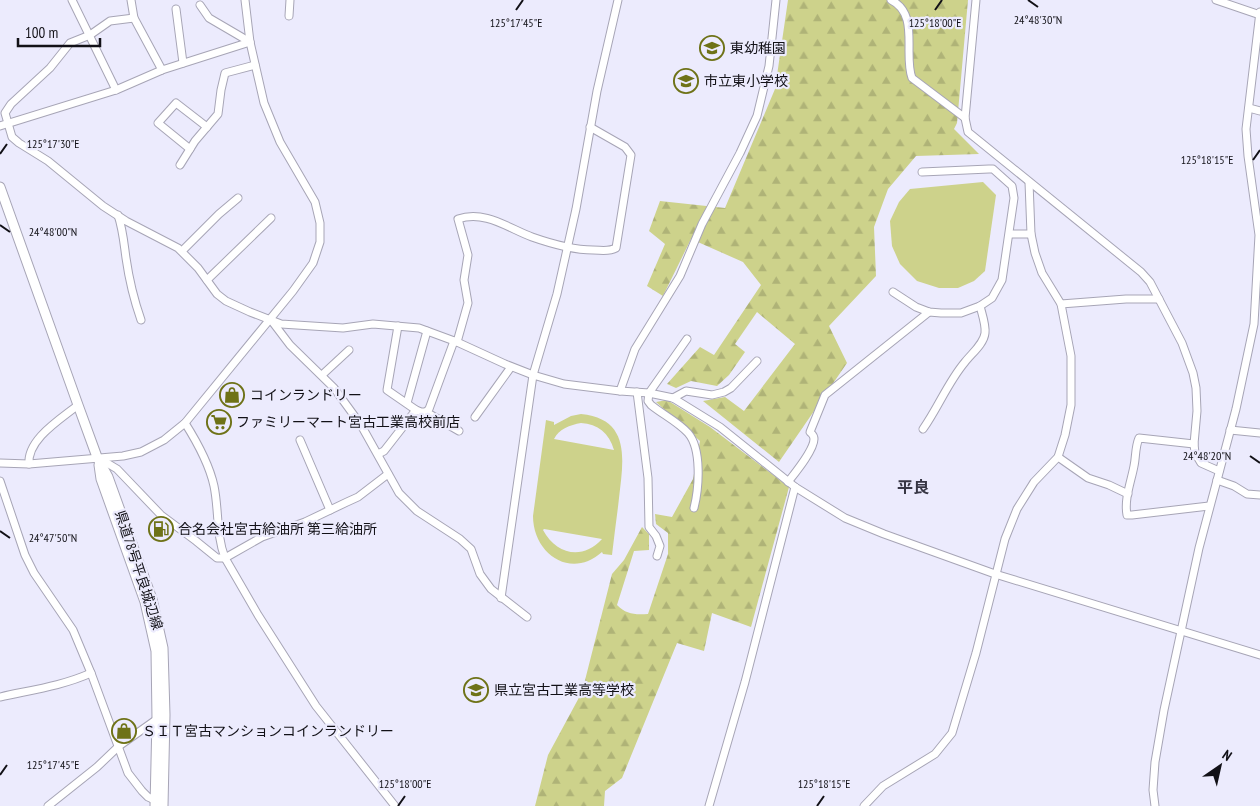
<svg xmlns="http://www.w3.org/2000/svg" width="1260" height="806" viewBox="0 0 1260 806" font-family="'PT Sans Narrow','Noto Sans JP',sans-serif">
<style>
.grass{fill:#cdd28b;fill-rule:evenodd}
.forest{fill:url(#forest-firs)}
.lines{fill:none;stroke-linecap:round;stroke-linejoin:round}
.minor-casing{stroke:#a7a5b6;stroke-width:9}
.major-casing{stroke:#a7a5b6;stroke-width:11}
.minor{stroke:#fff;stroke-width:7}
.major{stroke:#fff;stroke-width:9}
.ticks{fill:none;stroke:#121117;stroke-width:2}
.labels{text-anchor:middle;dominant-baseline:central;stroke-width:4.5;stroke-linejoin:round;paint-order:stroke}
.poi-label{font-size:14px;fill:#121117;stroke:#ecebfd;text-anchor:start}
.street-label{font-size:14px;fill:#121117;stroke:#ecebfd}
.quarter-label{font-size:16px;font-weight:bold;fill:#373644;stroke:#ecebfd}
.ticks-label{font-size:12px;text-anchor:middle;fill:#121117;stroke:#ecebfd;stroke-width:4.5;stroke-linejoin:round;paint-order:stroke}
</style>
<defs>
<pattern id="forest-firs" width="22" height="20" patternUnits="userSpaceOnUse" patternTransform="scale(1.25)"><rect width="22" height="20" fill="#cdd28b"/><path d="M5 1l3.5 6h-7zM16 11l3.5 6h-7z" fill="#afb377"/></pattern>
</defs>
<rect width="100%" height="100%" fill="#ecebfd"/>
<g class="grass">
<path d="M983,182l13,13 -11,76 -11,10 -16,7h-19l-22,-7 -17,-17 -8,-18 -2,-25 9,-19 11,-13z"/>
<path d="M581,414c51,5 42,48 38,84 -2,19 -5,38 -7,57l-9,-1 -1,-2c-31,28 -69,2 -69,-36l13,-96 8,2v3l17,-9zM581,423c17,1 28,10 33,27l-60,-11c5,-10 16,-14 27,-16zM543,530l1,-1 58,10c-20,22 -46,15 -59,-9z"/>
</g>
<g class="forest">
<path d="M788,0h180l-11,123 -3,6 25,25 -63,2 -28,33 -14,38 2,49 -47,50 18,37 -68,99 -76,-61 22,-4 19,14 51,-67 -38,-32 -22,32 10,8 -16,23 -12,11 -26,-5 -15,7 -9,-4 33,-37 14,8 47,-70 -18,-23 -52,-23 -28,57 -16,-10 18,-42 -16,-13 11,-30 65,7 50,-119z"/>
<path d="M667,400l43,27 79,60 -38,140 -39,-14 -8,38 -27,-8 -55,135 -17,13 -1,15h-69l13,-51 34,-63 30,-118 12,-14 18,-33 7,7v16l-15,1 -17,54c9,9 17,10 31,9l20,-60v-21l-12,-9 -1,-10 17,3 21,-38 7,-38 -44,-39z"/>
</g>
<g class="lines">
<defs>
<g id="minor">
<path d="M72,0l44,90"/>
<path d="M131,0l3,18 28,52"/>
<path d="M891,0c29,14 12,54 21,78l53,40"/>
<path d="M976,0l-11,118 3,14 173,140 9,10 32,61 11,30 3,15 1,23 -3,33 1,9 6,10 18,8"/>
<path d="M1216,0l44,15"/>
<path d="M200,5l9,13 41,24"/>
<path d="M176,9l7,54"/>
<path d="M289,16l1,-16"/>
<path d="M134,18l-24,3 -20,14 -20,8 -20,25 -39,36 -6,9 7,24 7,6 29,18 55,45 23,15 52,27 20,20 19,26 9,7 24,11 31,12 62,4 30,-4 46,4 38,14 48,22 28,11 31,9 56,7 29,2 24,5 47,29 75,60 50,31 39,16 111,40 265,81"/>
<path d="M1249,108l11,3"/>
<path d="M0,126l116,-36 46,-20 88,-28"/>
<path d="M190,149l-32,-26 18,-20 31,24"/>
<path d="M180,165l15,-24 23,-27 3,-24 4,-17 30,-8"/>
<path d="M118,215c5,15 6,29 8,43 3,21 8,42 15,62"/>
<path d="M1010,234h21"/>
<path d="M182,251l37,-37 19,-16"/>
<path d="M207,280l64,-62"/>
<path d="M893,292l23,15 13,5 12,1h20l19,-7 12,-8 10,-18 12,-82 -2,-12 -19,-17h-4l-67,3"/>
<path d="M1061,304l65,-5h33"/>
<path d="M271,320l19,25 44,43 27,37 38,68 18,18 43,28 11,10 9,25 11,15 36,28"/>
<path d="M398,326l-11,64 29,20 5,2h5l33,19"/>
<path d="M687,339l-38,54 -1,8 3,4c11,9 27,17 37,28 14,16 11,55 6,75"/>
<path d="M457,342l11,-39 -4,-23 4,-25 -10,-36c27,-9 50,9 74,18 20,7 41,13 61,13 8,0 16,2 23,-2l15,-93 -6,-8 -35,-20"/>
<path d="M322,375l27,-25"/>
<path d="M620,391l15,-42 45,-73 22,-52 38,-71 17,-37 12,-50 7,-66"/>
<path d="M637,392l11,86 1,49 7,9 4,10 -3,10"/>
<path d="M673,398l13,-7 26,4 12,-3 7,-4 26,-27"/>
<path d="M407,403l20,-72"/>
<path d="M426,412l3,-3 25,-68"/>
<path d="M475,417l36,-50"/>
<path d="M185,423c12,19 24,40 29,63 5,24 2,49 11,72l33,57 58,91 79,100"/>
<path d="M923,429c15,-21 25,-47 42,-67 6,-8 19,-18 20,-29 1,-8 -3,-19 -5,-27"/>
<path d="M1230,430l30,3"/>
<path d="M300,440l30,70"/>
<path d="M1194,444l-55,-6c-4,9 -3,19 -5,28 -3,16 -10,33 -7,49h5l77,-9"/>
<path d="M378,454l6,-3 32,-41"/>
<path d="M97,457l20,12 44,46 35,26 21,17h8l37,-21 43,-15 42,-20 11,-5 30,-23"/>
<path d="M1058,457l30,21 21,7 19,9"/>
<path d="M0,463l29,1 94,-8 18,-4 23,-12 21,-17 108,-132 20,-28 7,-21v-19l-5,-21 -35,-60 -16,-39 -14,-61 -5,-42"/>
<path d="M29,464c-2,-25 32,-45 49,-59"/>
<path d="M1217,480l17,6 13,8 13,1"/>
<path d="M0,481l25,74 9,18 39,57 18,43 37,100 14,18 6,6 11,5"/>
<path d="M788,482c7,-9 26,-32 26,-43 0,-4 -2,-5 -4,-7l15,-37 104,-83"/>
<path d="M501,598l32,-223 24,-81 19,-85 21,-118 21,-91"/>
<path d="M0,697c31,-7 62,-11 91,-24"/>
<path d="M48,806l49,-39 22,-21 41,-29"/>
<path d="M709,806l36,-124 50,-195"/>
<path d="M864,806l19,-20 52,-32 17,-21 24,-80 29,-114 12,-30 17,-27 24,-25 7,-22 6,-30v-49l-10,-52 -19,-31 -7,-20 -4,-19 -2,-52"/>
<path d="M1155,806l-2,-16 2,-28 9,-52 35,-162 37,-139 18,-85 5,-89 -11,-79 -2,-27 14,-117"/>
</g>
<g id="major">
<path d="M0,187l78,218 19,52 11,20 44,122 11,49 2,67 -2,91"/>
<path d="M99,465l2,14 44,123 11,49 1,68 -2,87"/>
</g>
</defs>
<use href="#minor" class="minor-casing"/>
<use href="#major" class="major-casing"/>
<use href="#minor" class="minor"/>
<use href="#major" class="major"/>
</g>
<path class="ticks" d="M1028,0l10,7M516,10l7,-10M935,10l7,-10M0,154l7,-10M1253,160l7,-10M0,225l10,7M1250,456l10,7M0,531l10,7M0,775l7,-10M398,806l7,-10M817,806l7,-10"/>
<defs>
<symbol id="school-ring" viewBox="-11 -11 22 22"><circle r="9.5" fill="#ecebfd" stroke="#6e7217" stroke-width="1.5"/><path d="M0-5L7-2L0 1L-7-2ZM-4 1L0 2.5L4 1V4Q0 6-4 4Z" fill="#6e7217"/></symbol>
<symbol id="shop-ring" viewBox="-11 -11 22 22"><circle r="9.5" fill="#ecebfd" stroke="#6e7217" stroke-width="1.5"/><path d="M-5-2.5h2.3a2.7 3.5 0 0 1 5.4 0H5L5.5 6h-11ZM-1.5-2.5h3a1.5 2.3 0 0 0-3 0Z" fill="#6e7217"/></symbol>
<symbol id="supermarket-ring" viewBox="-11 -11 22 22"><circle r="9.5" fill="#ecebfd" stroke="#6e7217" stroke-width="1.5"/><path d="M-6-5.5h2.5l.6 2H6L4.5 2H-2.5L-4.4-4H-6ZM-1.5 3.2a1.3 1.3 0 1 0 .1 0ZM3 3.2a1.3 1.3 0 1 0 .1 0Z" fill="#6e7217"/></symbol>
<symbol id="fuel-ring" viewBox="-11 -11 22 22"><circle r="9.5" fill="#ecebfd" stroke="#6e7217" stroke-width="1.5"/><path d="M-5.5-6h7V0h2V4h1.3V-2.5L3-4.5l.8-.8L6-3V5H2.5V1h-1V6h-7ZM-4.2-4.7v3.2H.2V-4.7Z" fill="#6e7217"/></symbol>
</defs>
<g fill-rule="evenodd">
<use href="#school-ring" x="698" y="34" width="28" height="28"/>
<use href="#school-ring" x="672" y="67" width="28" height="28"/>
<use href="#shop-ring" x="218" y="381" width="28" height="28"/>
<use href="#supermarket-ring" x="205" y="408" width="28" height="28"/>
<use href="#fuel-ring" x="147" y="515" width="28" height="28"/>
<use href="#school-ring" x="462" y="676" width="28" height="28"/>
<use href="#shop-ring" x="110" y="717" width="28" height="28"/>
</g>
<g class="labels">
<g class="poi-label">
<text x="730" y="48">東幼稚園</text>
<text x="704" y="81">市立東小学校</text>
<text x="250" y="395">コインランドリー</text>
<text x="236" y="422">ファミリーマート宮古工業高校前店</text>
<text x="178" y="529">合名会社宮古給油所 第三給油所</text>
<text x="494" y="690">県立宮古工業高等学校</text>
<text x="142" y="731">ＳＩＴ宮古マンションコインランドリー</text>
</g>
<g class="street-label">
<text transform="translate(139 570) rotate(72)">県道78号平良城辺線</text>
</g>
<g class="quarter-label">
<text x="913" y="487">平良</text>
</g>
</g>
<g class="ticks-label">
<text x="1038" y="24">24°48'30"N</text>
<text x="935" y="27">125°18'00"E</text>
<text x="516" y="27">125°17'45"E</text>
<text x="53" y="148">125°17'30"E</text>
<text x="1207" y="164">125°18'15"E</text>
<text x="53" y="236">24°48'00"N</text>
<text x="1207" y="460">24°48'20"N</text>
<text x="53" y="542">24°47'50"N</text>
<text x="53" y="769">125°17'45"E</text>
<text x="405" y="788">125°18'00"E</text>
<text x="824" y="788">125°18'15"E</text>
</g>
<g transform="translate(1220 766) rotate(34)" stroke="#ecebfd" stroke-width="4" paint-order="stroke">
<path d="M0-4L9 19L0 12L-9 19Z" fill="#121117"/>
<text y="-8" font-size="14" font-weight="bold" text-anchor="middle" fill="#121117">N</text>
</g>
<path d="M18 38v8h82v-8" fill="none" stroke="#121117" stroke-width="2.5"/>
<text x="25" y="38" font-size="15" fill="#121117" stroke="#ecebfd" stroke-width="4" paint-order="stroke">100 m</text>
</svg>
